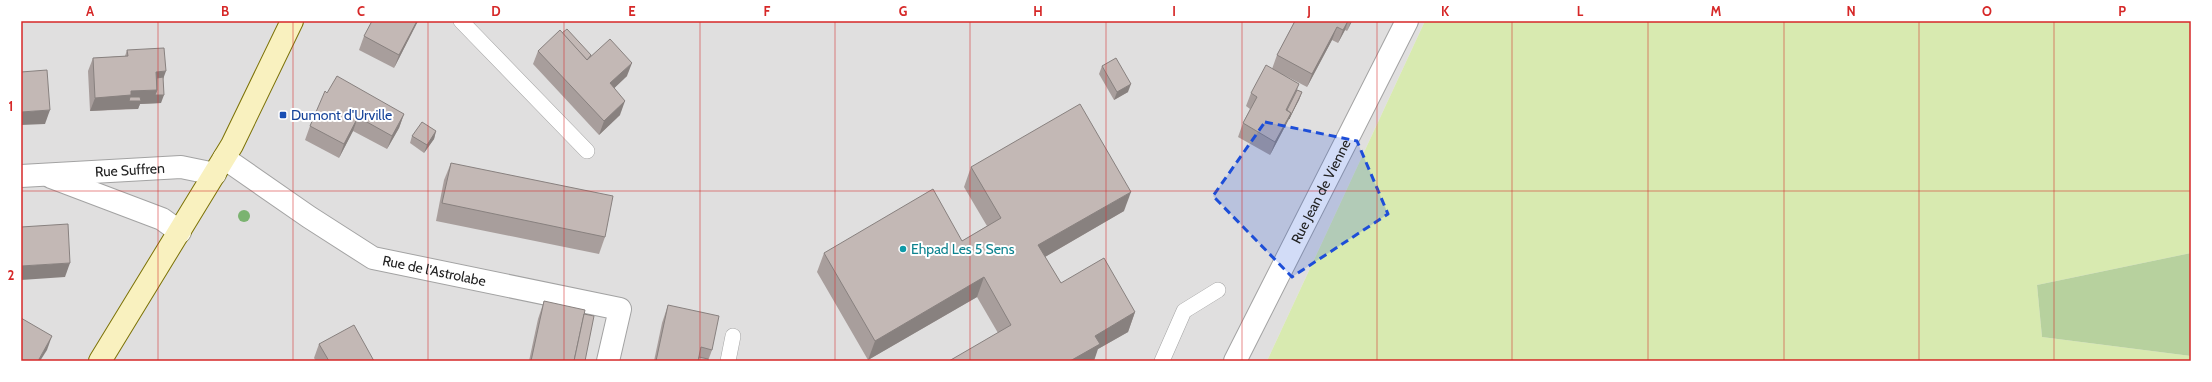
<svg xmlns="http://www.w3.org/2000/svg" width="2212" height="382" viewBox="0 0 2212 382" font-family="Cabin,sans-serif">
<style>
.residential{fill:#e0dfdf}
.grass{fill:#d8eab0}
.forest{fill:#b7d19e}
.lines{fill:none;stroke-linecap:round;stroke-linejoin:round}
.lane-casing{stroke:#a3a3a3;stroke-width:16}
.street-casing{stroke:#a3a3a3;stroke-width:24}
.secondary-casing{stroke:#7c7206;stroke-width:24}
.lane{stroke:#fff;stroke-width:15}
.street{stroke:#fff;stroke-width:22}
.secondary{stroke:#f9f1bf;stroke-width:22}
.tree{fill:#7bb370}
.wall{fill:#a89e9c}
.shaded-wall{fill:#88817f}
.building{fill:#c3b8b5;stroke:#88817f}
.marked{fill:#1d4ed8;fill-opacity:0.2;stroke:#1d4ed8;stroke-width:3;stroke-dasharray:8 5;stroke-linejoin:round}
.grid{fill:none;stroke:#d62828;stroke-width:1;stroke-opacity:0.55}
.transit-dot{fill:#1a4fb4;stroke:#fff;stroke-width:1.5}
.culture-dot{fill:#0f9aa8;stroke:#fff;stroke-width:1.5}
.labels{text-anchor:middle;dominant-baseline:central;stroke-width:4;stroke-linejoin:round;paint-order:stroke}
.transit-label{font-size:14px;fill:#164399;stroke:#fff;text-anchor:start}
.street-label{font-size:14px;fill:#222;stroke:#fff}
.culture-label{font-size:14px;fill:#0d838f;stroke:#fff;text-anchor:start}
.neatline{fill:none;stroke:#d62828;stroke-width:1.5}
.grid-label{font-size:13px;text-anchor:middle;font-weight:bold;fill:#d62828}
</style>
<rect width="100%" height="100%" fill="#f2ede9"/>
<path class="residential" d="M21,21h1404l-158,340h-1246z"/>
<path class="grass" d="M1425,21h766v232l-154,32 5,52 149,19v5h-924z"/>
<path class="forest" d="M2191,253v103l-149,-19 -5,-52z"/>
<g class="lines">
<defs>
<g id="lane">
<path d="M461,21l126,130"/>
<path d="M728,361l5,-25"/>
<path d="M1162,361l22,-50 34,-21"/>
</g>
<g id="street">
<path id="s1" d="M224,158l85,59 64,41 247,51 -12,52"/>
<path id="s2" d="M21,176l160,-9 34,7"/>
<path d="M51,177l111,42 18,13"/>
<path id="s3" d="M1235,361l172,-340"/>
</g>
<path id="secondary" d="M100,361l132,-216 60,-124"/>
</defs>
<use href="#lane" class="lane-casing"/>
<use href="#street" class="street-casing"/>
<use href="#secondary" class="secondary-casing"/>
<use href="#lane" class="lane"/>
<use href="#street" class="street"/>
<use href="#secondary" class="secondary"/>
</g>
<circle class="tree" cx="244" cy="216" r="6"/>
<g class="wall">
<path d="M418,21l-24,47 -35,-18 5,-14z"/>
<path d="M1295,21h57l-5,10 -2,-1 -7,13 -6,-3 -25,47 -25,-13 17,10 -2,6 5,2 -3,8 -29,55 -32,-18 5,-14 7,-14 -4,-3 5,-13 21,-24 5,-14z"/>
<path d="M562,33l29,22 36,21 -13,12 6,27 -21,20 -66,-71 5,-13z"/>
<path d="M127,50l36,27 -2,26 -21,1 -2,5 -48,2 -2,-40 5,-13 32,-2z"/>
<path d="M1102,66l26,26 -14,8 -15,-26z"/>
<path d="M327,93l77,21 -5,14 -12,21 -34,-18 -14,27 -34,-18 5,-14z"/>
<path d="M436,131l-2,8 -10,14 -14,-10 2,-7z"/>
<path d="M451,163l154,74 -6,17 -163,-33 8,-41z"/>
<path d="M971,167l153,44 -79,46 16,26 74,29 -7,20 -30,17 -100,-16 -21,-36 -109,63 -51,-88 7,-19 138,-12 25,-15 -23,-39z"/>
<path d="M544,301l40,13 1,47h-56l9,-42z"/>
<path d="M668,305l44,45 -4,11h-54l8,-38z"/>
<path d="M319,344l55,17h-58l-2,-3z"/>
</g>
<g class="shaded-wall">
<path d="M417,21h1l-24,47 5,-13z"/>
<path d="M1348,21l-3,9 -7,13 5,-13z"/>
<path d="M1351,21h1l-5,10z"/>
<path d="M1337,27l-5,13 -25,47 5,-13z"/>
<path d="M632,63l-5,13 -22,21 5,-14z"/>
<path d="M166,71l-5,14 -6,1 1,-14z"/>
<path d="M1131,84l-3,8 -14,8 3,-8z"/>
<path d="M157,90l7,5 -3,8 -21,1 -2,5h-12l2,-4 -2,4 -36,2 5,-13 36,-7z"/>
<path d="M1302,92l-3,8 -29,55 5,-13z"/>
<path d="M625,101l-5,14 -21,20 5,-14z"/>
<path d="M50,110l-5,14 -24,1v-13z"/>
<path d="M404,114l-5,14 -12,21 5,-13z"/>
<path d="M358,117l-5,14 -14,27 5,-14z"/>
<path d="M436,131l-2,8 -10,14 3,-8z"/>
<path d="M1131,192l-7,19 -93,54 7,-20z"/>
<path d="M70,263l-5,14 -44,3v-14z"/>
<path d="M984,277l-7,20 -109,63 7,-19z"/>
<path d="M1135,312l-7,20 -30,17 -4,12h-24l25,-25z"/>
<path d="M52,336l-5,14 -7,11h-2z"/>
</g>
<g class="building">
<path d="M372,21h45l-18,34 -35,-19z"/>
<path d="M1295,21h53l-5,9 -6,-3 -25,47 -35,-19z"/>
<path d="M567,29l24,26 -4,5 -25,-27z"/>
<path d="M560,30l27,30 23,-21 22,24 -22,20 15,18 -21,20 -66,-70z"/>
<path d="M164,48l2,23 -10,1 1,18 -26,1v4l-36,3 -2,-40 35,-2 -1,-6z"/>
<path d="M1116,58l15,26 -14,8 -15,-26z"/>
<path d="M1266,65l33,19 -13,26 5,3 -16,29 -32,-19 14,-26 -6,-4z"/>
<path d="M47,70l3,40 -29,2v-40z"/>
<path d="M337,76l67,38 -12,22 -34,-19 -14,27 -34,-18 15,-35 2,2z"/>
<path d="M163,77l1,18h-9l2,-5v-12z"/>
<path d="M1297,90l5,2 -13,27 2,-6 -4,-3z"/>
<path d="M130,97h10l1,4h-12z"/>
<path d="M1080,104l51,88 -93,53 23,38 43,-25 31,54 -40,24 5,8 -30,17h-121l62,-36 -27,-48 -109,64 -51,-88 109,-64 29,52 39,-23 -30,-51z"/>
<path d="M422,122l14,9 -9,14 -15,-9z"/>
<path d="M451,163l162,33 -8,41 -163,-34z"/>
<path d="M68,224l2,39 -49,3v-39z"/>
<path d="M544,301l41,9 -11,51h-43z"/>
<path d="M668,305l51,11 -7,34 -11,-3 -3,14h-42z"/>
<path d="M584,314l10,2 -9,45h-11z"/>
<path d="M21,318l31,18 -14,25h-17z"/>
<path d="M354,325l20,36h-45l-10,-17z"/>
<path d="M699,357l9,2v2h-10z"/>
</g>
<path class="marked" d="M1265,122l92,19 31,73 -96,63 -79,-81z"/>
<path class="grid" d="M158,21v340M293,21v340M428,21v340M564,21v340M700,21v340M835,21v340M970,21v340M1106,21v340M1242,21v340M1377,21v340M1512,21v340M1648,21v340M1784,21v340M1919,21v340M2054,21v340M21,191h2170"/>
<rect class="transit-dot" x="279" y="111" width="8" height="8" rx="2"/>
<circle class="culture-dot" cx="903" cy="249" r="4"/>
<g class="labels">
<g class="transit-label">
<text x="291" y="115">Dumont d'Urville</text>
</g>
<g class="street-label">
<text stroke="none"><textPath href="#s2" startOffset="109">Rue Suffren</textPath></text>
<text stroke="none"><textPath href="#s3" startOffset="190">Rue Jean de Vienne</textPath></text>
<text stroke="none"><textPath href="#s1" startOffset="242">Rue de l'Astrolabe</textPath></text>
</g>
<g class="culture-label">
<text x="911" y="249">Ehpad Les 5 Sens</text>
</g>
</g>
<rect width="2212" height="382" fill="none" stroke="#ffffff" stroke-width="44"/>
<rect x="22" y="22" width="2168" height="338" class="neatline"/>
<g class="grid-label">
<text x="90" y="16">A</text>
<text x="225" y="16">B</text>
<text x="361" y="16">C</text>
<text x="496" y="16">D</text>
<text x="632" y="16">E</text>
<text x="767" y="16">F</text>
<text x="903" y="16">G</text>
<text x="1038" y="16">H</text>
<text x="1174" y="16">I</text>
<text x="1309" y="16">J</text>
<text x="1445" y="16">K</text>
<text x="1580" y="16">L</text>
<text x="1716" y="16">M</text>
<text x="1851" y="16">N</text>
<text x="1987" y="16">O</text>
<text x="2122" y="16">P</text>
<text x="11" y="111">1</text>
<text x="11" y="280">2</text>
</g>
</svg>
